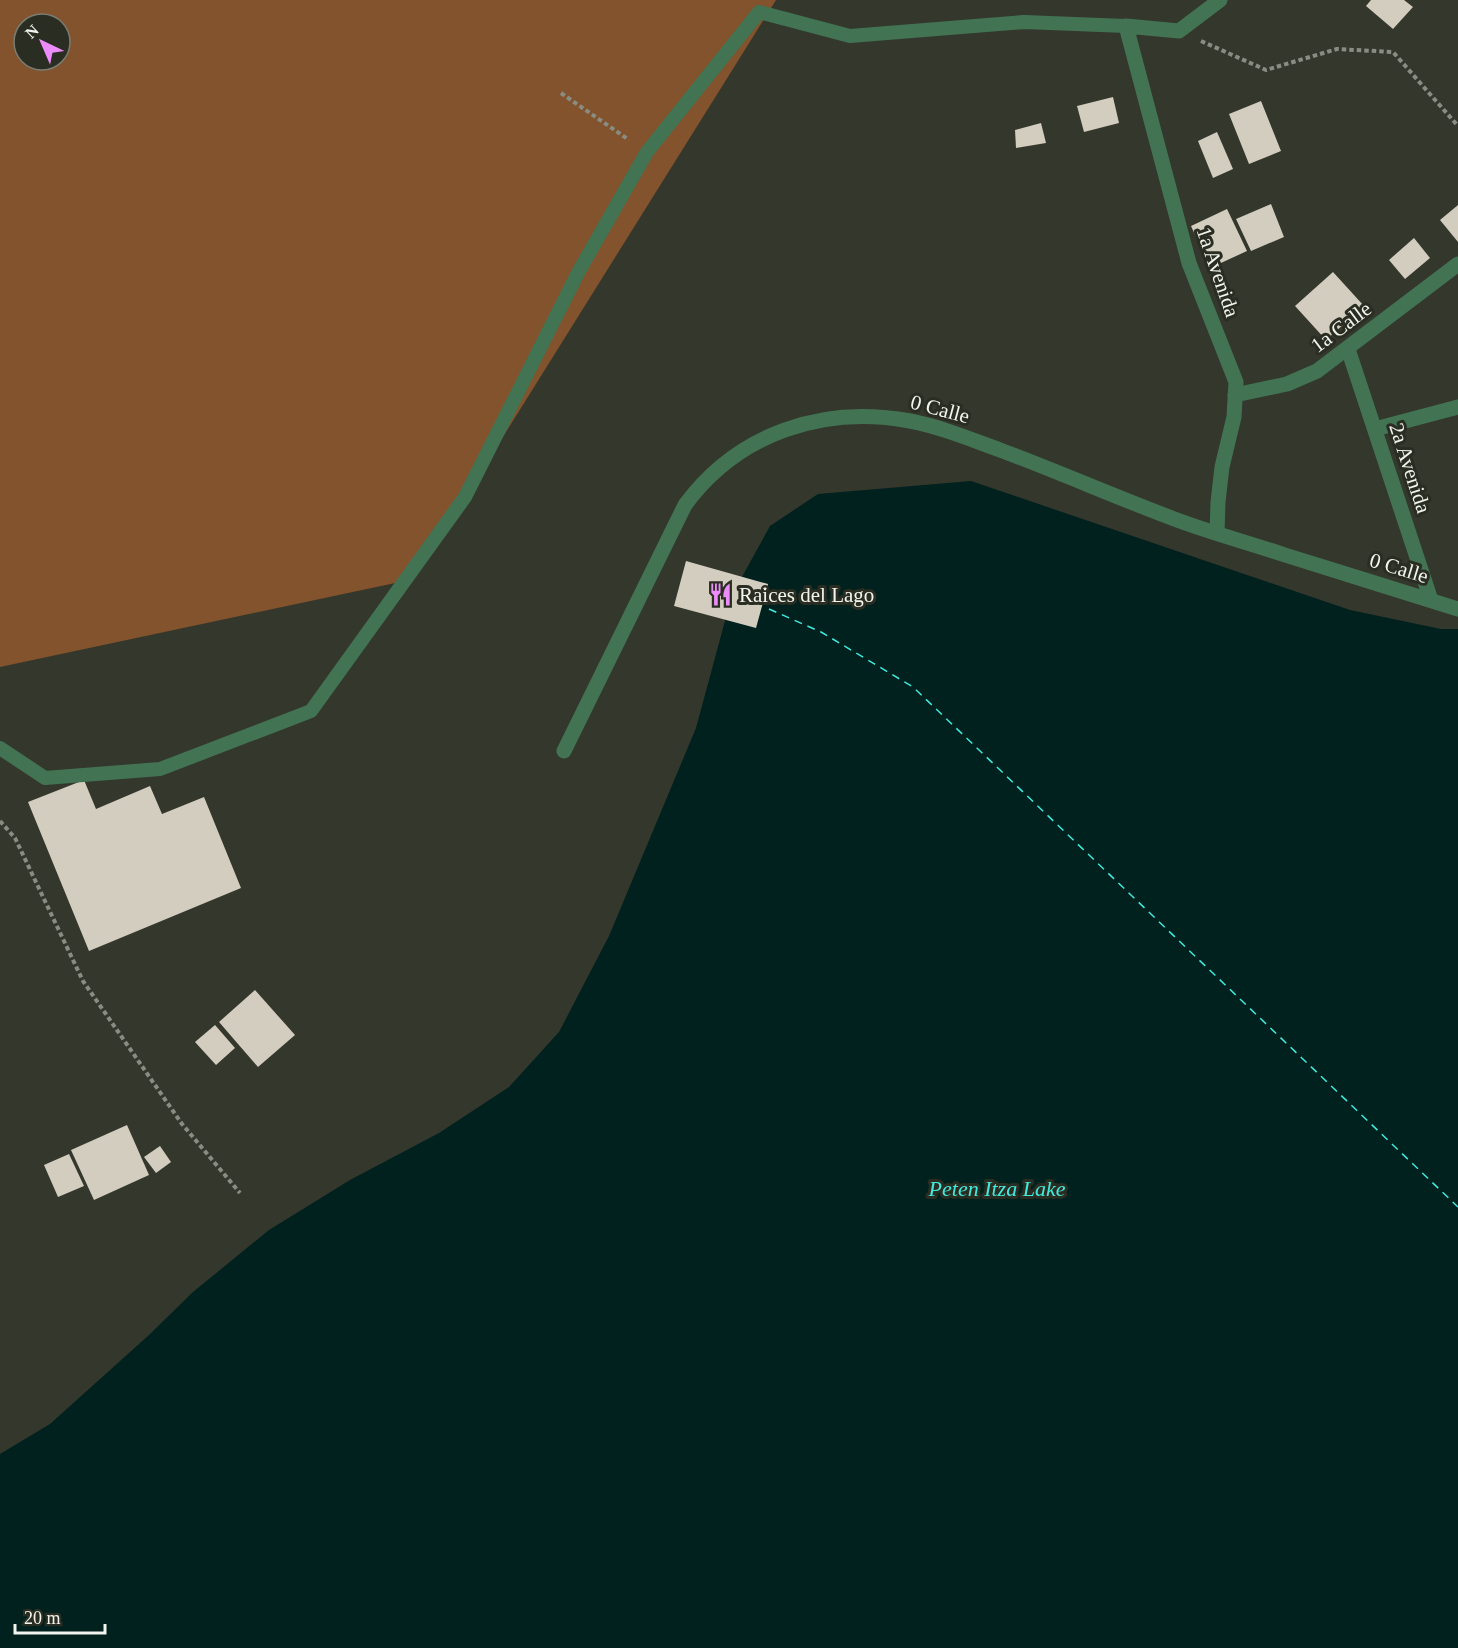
<svg xmlns="http://www.w3.org/2000/svg" width="1458" height="1648" viewBox="0 0 1458 1648" font-family="'Times New Roman',serif">
<style>
.green{fill:#82532c;fill-rule:evenodd}
.water{fill:#00211e}
.lines{fill:none;stroke-linecap:round;stroke-linejoin:round}
.ferry{stroke:#42eadd;stroke-width:1.5;stroke-dasharray:8 6;stroke-linecap:butt}
.building{fill:#d3cdbf}
.path{stroke:#898c83;stroke-width:4;stroke-dasharray:4.5 3;stroke-linecap:butt}
.service{stroke:#427454;stroke-width:14}
.minor{stroke:#427454;stroke-width:15}
.labels{text-anchor:middle;dominant-baseline:central;stroke-width:6;stroke-linejoin:round;paint-order:stroke}
.street-label{font-size:21px;fill:#f2f4ed;stroke:#2a2d22}
.poi-label{font-size:21px;fill:#f2f4ed;stroke:#2a2d22;text-anchor:start}
.water-label{font-size:22px;font-style:italic;fill:#42eadd;stroke:#2a2d22}
</style>
<rect width="100%" height="100%" fill="#34372c"/>
<path class="green" d="M0,0h776l-362,579 -414,88zM24,24h36v36h-36z"/>
<path class="water" d="M971,481l379,129 91,19h17v1019h-1458v-194l50,-30 99,-89 44,-43 76,-62 81,-50 89,-47 70,-46 50,-55 50,-96 87,-208 36,-133 38,-69 48,-32z"/>
<g class="lines">
<path class="ferry" d="M769,609l52,23 92,55 545,520"/>
</g>
<g class="building">
<path d="M1371,0h33l9,7 -20,22 -27,-23z"/>
<path d="M1113,97l6,26 -35,9 -7,-26z"/>
<path d="M1261,101l20,50 -32,13 -20,-50z"/>
<path d="M1041,123l5,20 -30,5 -1,-18z"/>
<path d="M1217,132l16,37 -20,9 -15,-37z"/>
<path d="M1271,204l13,33 -33,14 -15,-32z"/>
<path d="M1458,205v37l-18,-22z"/>
<path d="M1227,209l20,42 -37,17 -19,-42z"/>
<path d="M1414,238l16,20 -25,21 -16,-19z"/>
<path d="M1333,272l31,34 -38,34 -31,-34z"/>
<path d="M686,561l82,23 -12,44 -82,-22z"/>
<path d="M84,780l12,29 54,-23 12,28 42,-17 37,91 -152,63 -61,-149z"/>
<path d="M255,990l40,45 -37,32 -39,-45z"/>
<path d="M215,1025l20,23 -19,17 -21,-23z"/>
<path d="M127,1125l22,50 -55,25 -23,-50z"/>
<path d="M160,1146l11,16 -15,11 -12,-16z"/>
<path d="M69,1154l15,32 -26,11 -14,-32z"/>
</g>
<g class="lines">
<g class="path">
<path d="M1201,41l65,29 71,-21 56,3 65,74"/>
<path d="M561,93l68,47"/>
<path d="M0,821l15,17 68,143 99,143 58,69"/>
</g>
<path class="service" d="M0,748l45,30 115,-9 151,-58 154,-214 114,-226 68,-119 112,-140 91,24 174,-14 102,4"/>
<g class="minor">
<path d="M1348,349l83,251"/>
<path d="M1235,395l52,-11 30,-13 141,-107"/>
<path d="M1375,429l83,-22"/>
<path d="M1217,533l1,-31 4,-35 12,-50 2,-35 -47,-119 -63,-237 53,5 41,-31"/>
<path d="M564,751l121,-246c53,-72 138,-100 225,-84 31,6 60,18 90,29 59,22 118,48 177,70 35,13 72,23 108,35 58,18 115,36 173,54"/>
</g>
</g>
<defs>
<symbol id="restaurant-bare" viewBox="-9 -9 18 18"><path d="M-5-6h1v4h1v-4h1v4h1v-4h1v5L-1.5 .5V6h-2V.5L-5-1ZM5-6V6H3V1.5H1.5Q1.5-4 5-6Z" fill="#ec8cfb" stroke="#2a2d22" stroke-width="2.5" paint-order="stroke"/></symbol>
</defs>
<g fill-rule="evenodd">
<use href="#restaurant-bare" x="704" y="578" width="33" height="33"/>
</g>
<g class="labels">
<g class="street-label">
<text transform="translate(1218 272) rotate(71)">1a Avenida</text>
<text transform="translate(1341 327) rotate(-37)">1a Calle</text>
<text transform="translate(940 409) rotate(15)">0 Calle</text>
<text transform="translate(1410 468) rotate(72)">2a Avenida</text>
<text transform="translate(1399 568) rotate(17)">0 Calle</text>
</g>
<g class="poi-label">
<text x="739" y="595">Raices del Lago</text>
</g>
<g class="water-label">
<text x="997" y="1188">Peten Itza Lake</text>
</g>
</g>
<g transform="translate(42 42) rotate(316)"><circle r="28" fill="#2a2d22" stroke="#7a7d73" stroke-width="1.5"/>
<path d="M0-4.5L10 22L0 15L-10 22Z" fill="#ec8cfb"/>
<text y="-9" font-size="16" font-weight="bold" text-anchor="middle" fill="#f2f4ed">N</text>
</g>
<path d="M15 1624v9h90v-9" fill="none" stroke="#f2f4ed" stroke-width="3"/>
<text x="24" y="1624" font-size="18" fill="#f2f4ed" stroke="#2a2d22" stroke-width="4.5" paint-order="stroke">20 m</text>
</svg>
